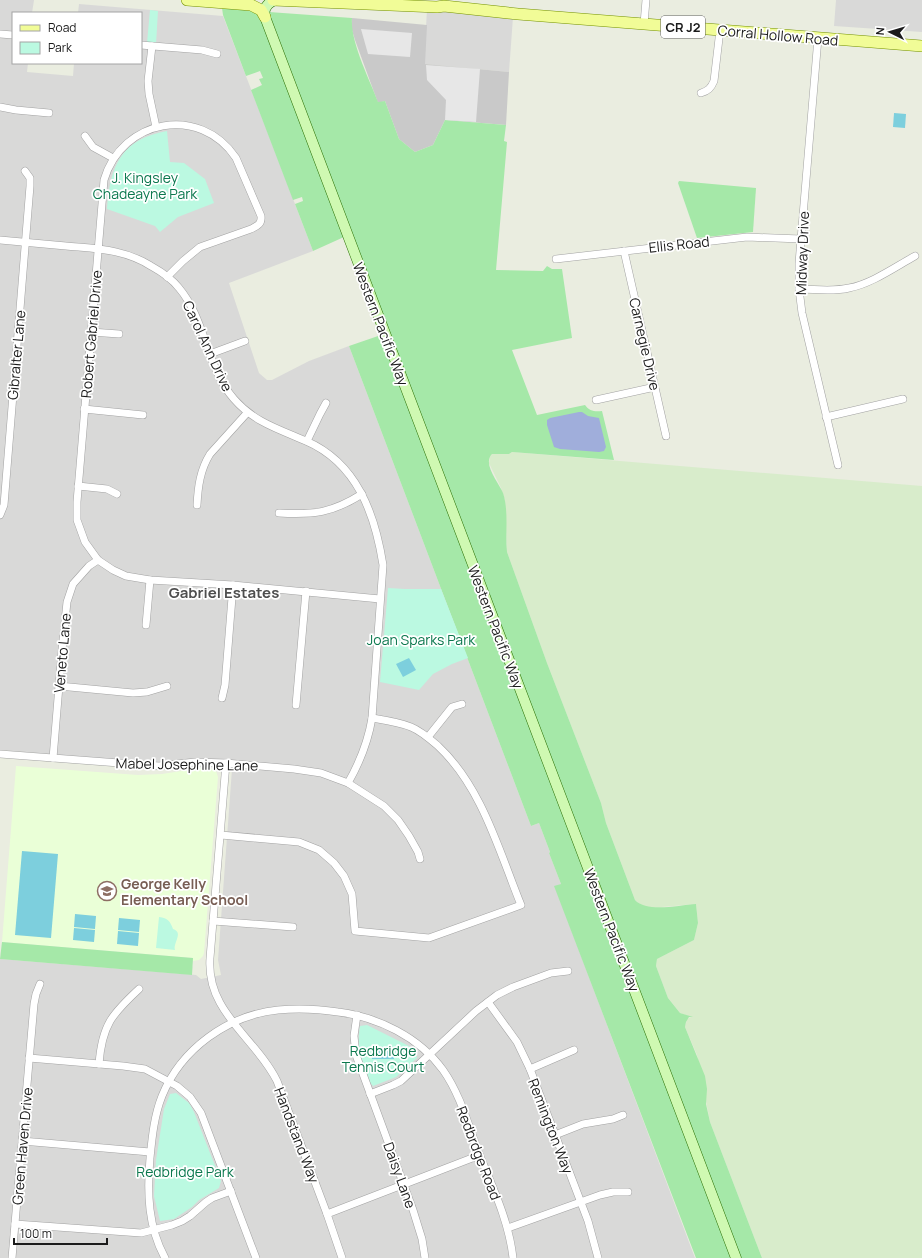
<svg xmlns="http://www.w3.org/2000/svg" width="922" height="1258" viewBox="0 0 922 1258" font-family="Manrope,sans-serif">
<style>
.residential{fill:#d9d9d8}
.education{fill:#eaffd7}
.religious{fill:#c9c9c9}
.farmland{fill:#d8eccb}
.grass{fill:#a5e8a8}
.park{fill:#bbf9e1}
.pitch{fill:#7dcfdd}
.parking{fill:#e7e7e7}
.water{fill:#a0aedb}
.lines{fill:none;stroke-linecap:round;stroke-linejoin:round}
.street-casing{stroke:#a2a2a2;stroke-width:8}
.secondary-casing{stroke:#2a7004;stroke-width:11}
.primary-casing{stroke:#749200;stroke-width:12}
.street{stroke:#fff;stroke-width:7}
.secondary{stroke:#cff9b2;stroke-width:10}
.primary{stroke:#f1fc97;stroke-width:11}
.labels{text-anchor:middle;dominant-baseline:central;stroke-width:3.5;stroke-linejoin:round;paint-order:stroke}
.shield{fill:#fff;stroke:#5f5f5f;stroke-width:1}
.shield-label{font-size:13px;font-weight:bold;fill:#1b1b1b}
.street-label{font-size:14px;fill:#1b1b1b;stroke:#fff}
.park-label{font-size:14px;fill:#0b784e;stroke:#fff}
.education-label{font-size:14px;font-weight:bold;fill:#785e54;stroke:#fff;text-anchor:start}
.neighbourhood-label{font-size:15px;font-weight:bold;fill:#4e4e4e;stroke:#fff}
</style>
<rect width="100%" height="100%" fill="#eaede0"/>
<g class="residential">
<path d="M0,0h34l-2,13h-19v50h15l-1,9 46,4 1,-13h67v-50h-63l1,-9 144,12 90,235 -84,32 30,90 8,7h5l37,-19 40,-15 182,480 8,-3 11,29 -1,1 12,31 -6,3 140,371h-695v-299l196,16 5,4 20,-4 -3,-15 14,-191 -232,-19z"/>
<path d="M836,0h86v32l-88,-6z"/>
<path d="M427,9l86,8 -4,55 -85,-8z"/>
</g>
<path class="education" d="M16,766l122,9 24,-1 39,-6 11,1 4,2 2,6 -14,176 -1,3 -4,4 -6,1v-3l-191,-16z"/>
<path class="religious" d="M352,18l75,7 -2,39 84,8 -3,53 -61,-5 -12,25 -18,7 -16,-13 -14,-38 -7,2 -23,-63 -4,-13z"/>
<path class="farmland" d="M512,452l410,34v772h-160l-52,-136 -13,-67 -12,-28 2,-8 4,-2 -11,-4 -12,-15 -12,-32 1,-7 37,-19 4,-17 -2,-19 -46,4 -9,-3 -6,-5 -29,-77 -5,-20 -54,-140 -40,-111 -2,-51 -4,-13 -12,-25 1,-6 2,-3h17z"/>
<g class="grass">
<path d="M222,8l33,3 3,2 86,224 -31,14 -18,-47 8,-3 -1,-4 -9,3 -42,-110 11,-5 -3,-6 4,-1 -3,-7 -14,5 -23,-61z"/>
<path d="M269,12l83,6c-2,24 18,62 26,84l7,-1 14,38 16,13 18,-7 12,-25 61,5 -2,16 3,1 -11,128 47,1 4,-5 5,3h10l10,69 -60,12 25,65 48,-10c4,6 10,7 17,6l12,49 -102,-8 -3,2h-17c-10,10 7,29 11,39 6,18 2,40 4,59l40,111 54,140 5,20 29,77c12,13 44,5 61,4l2,19 -4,17 -37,19 -1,7 12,32 12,15 13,4h-4l-3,5 -1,5 20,49 2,13 -1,15 4,18 52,136h-23l-470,-1245z"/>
<path d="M679,181l77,7 -3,44 -56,6 -19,-55z"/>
<path d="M381,335l351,923h-36l-142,-372 7,-2 -12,-31 1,-1 -11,-29 -8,3 -182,-480z"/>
<path d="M2,942l191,16 -1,17 -192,-16z"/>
</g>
<g class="park">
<path d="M150,10l8,1 -2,33 -9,-1z"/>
<path d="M167,131l3,31 14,1 21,16 9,24 -36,14 -18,15 -5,-6 -48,-17c3,-43 14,-70 60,-78z"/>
<path d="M388,588l17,1h36l27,69 -16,6 -19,10 -14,16 -39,-8z"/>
<path d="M159,917c9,1 11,4 14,12 11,4 0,13 2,21l-19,-2z"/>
<path d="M367,1025l48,24 2,9 -21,19 -23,9c-15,-17 -16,-39 -13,-60z"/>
<path d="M176,1093l13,10 5,9 27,69 -2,7 -20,12 -7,7 -18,12 -14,2 -6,-25 2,-36 8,-51 6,-15z"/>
</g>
<g class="pitch">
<path d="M894,113l12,1 -1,14 -12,-1z"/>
<path d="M409,658l7,12 -13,7 -7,-13z"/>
<path d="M22,851l36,3 -7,84 -36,-3z"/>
<path d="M75,914l21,2 -1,13 -21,-2z"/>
<path d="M119,918l21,2 -1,12 -21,-2z"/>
<path d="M74,928l21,2 -1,12 -21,-2z"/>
<path d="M118,931l21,2 -1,13 -21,-2z"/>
<rect x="372" y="1049" width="22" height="10"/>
</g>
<g class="parking">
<path d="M361,29l51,4 -2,24 -42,-3z"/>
<path d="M426,65l54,4 -4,53 -31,-2 1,-20 -19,-20z"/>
</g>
<path class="water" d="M579,412h3l6,4 11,2 7,29 -2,4 -5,1 -39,-3 -6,-2 -7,-22v-5l3,-2z"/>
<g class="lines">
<defs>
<g id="street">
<path d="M644,24l2,-24"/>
<path d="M0,34l13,1"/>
<path d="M818,38l-19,225v26l3,24 36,152"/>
<path d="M141,45l61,5 15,4"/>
<path d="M152,46l-4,35 1,13 7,33"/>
<path d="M701,93c7,-2 10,-5 13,-12l6,-51"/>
<path d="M0,107l16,3 33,3"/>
<path d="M85,136l8,11 20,11"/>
<path d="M0,240c22,2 44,4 66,6 31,3 58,3 85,20 9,5 21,13 28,22 27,32 27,79 55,111 20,23 44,30 72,42 51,22 69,73 77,124l-11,153c-4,24 -12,44 -24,65"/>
<path d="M624,251l42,185"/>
<path d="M556,259l191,-22 54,2"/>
<path d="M167,277l16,-16 17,-14 51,-18c6,-3 11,-5 10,-13l-25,-58c-36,-54 -114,-39 -132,22l-27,322v18l8,22 13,18 15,10 13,6 24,4 83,5 147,14"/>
<path d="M799,289c16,0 33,3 50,-1 22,-4 46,-21 66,-32"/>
<path d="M91,332l28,2"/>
<path d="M210,354l35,-13"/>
<path d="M596,400l59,-13"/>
<path d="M84,409l59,6"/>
<path d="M826,417l77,-18"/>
<path d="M307,441l13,-27 6,-11"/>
<path d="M78,486l29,3 10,5"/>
<path d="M197,505c1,-18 3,-35 13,-51l37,-41"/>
<path d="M279,513c35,2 53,0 83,-19"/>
<path d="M0,515l4,-10 26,-319v-8l-5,-7"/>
<path d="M146,625l4,-45"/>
<path d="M59,686l74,7 14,-1 20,-6"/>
<path d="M222,698l3,-13 8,-100"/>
<path d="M296,705l10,-114"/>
<path d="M428,737l24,-30 10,-3"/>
<path d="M0,754l159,12 36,-4 31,1 68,6 27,4 27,10 36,23 14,14 11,16 9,16 2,7"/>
<path d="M53,758l9,-108 5,-48 6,-18 16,-18 9,-6"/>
<path d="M226,763l-16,195c-4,54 45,79 67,123l50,133 15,44"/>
<path d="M221,835l78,7 20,8 15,13 10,13 8,18 3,37 74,7 92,-33c-22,-54 -39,-118 -83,-159 -8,-7 -17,-15 -27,-19 -12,-5 -27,-7 -39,-9"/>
<path d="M213,921l80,6"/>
<path d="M488,1002l29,40 13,27 58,152 10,37"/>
<path d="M357,1015l-3,21 2,19 57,155 9,29 3,19"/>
<path d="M29,1058l94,8 22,3 32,17 13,11 11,16 55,145"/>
<path d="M99,1064c3,-39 13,-50 40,-75"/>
<path d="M530,1069l44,-19"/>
<path d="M370,1094l23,-9 8,-4 75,-70 21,-16 16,-8 38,-14 17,-2"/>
<path d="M555,1135l28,-11 30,-5 10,-4"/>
<path d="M22,1141l128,11"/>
<path d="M327,1214l153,-59"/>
<path d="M15,1224l126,9 31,-8 10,-4 8,-5 16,-14 6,-4 19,-7"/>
<path d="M508,1228l92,-33 13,-3h15"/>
<path d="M12,1258l22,-254 2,-10 4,-10"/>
<path d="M165,1258c-17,-31 -18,-65 -15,-100 2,-20 4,-42 12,-62 19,-47 66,-81 116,-86 20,-2 40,-1 60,2 40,5 81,25 105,58 17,24 25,54 35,81 14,35 31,70 35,107"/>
</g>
<path id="secondary" d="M275,0c-8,3 -12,9 -10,17l471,1241"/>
<g id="primary">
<path d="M187,0l64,5 10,5 4,7"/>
<path d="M273,0l164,7 7,-1 74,8 404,32"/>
</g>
</defs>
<use href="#street" class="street-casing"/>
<use href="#secondary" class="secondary-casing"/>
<use href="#primary" class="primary-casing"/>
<use href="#street" class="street"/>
<use href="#secondary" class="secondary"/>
<use href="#primary" class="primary"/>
</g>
<defs>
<symbol id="school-ring" viewBox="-11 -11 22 22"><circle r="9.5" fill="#fff" stroke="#8d6e63" stroke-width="1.5"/><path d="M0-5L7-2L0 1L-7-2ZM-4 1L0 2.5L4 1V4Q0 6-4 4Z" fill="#8d6e63"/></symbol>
</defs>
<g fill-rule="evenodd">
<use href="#school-ring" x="96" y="880" width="22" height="22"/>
</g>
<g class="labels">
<rect class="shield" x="661" y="16" width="44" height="22" rx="3"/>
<g class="shield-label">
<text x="683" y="27">CR J2</text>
</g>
<g class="street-label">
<text transform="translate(778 35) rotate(5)">Corral Hollow Road</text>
<text transform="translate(679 244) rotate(-6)">Ellis Road</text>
<text transform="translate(802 253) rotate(-88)">Midway Drive</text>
<text transform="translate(381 324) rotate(69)">Western Pacific Way</text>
<text transform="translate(91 334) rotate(-85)">Robert Gabriel Drive</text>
<text transform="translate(645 344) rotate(77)">Carnegie Drive</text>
<text transform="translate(208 346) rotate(65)">Carol Ann Drive</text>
<text transform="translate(16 355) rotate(-85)">Gibralter Lane</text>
<text transform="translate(496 627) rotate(69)">Western Pacific Way</text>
<text transform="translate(62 653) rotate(-85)">Veneto Lane</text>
<text transform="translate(187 764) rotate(1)">Mabel Josephine Lane</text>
<text transform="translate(612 930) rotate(69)">Western Pacific Way</text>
<text transform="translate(551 1126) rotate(69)">Remington Way</text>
<text transform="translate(297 1135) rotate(69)">Handstand Way</text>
<text transform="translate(22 1146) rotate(-85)">Green Haven Drive</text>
<text transform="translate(479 1153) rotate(69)">Redbrdge Road</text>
<text transform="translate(400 1175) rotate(70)">Daisy Lane</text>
</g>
<g class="park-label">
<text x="145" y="177">J. Kingsley<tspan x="145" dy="16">Chadeayne Park</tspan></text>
<text x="421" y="639">Joan Sparks Park</text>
<text x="383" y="1050">Redbridge<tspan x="383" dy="16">Tennis Court</tspan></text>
<text x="185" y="1171">Redbridge Park</text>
</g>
<g class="education-label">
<text x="121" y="883">George Kelly<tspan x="121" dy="16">Elementary School</tspan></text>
</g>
<g class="neighbourhood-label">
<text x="224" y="592">Gabriel Estates</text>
</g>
</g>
<rect x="12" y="12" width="130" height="52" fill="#ffffff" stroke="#a4a4a4"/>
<rect x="20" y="25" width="20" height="6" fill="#f1fc97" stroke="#a4a4a4"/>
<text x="48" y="32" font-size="12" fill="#1b1b1b">Road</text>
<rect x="20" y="42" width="20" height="12" fill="#bbf9e1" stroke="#a4a4a4"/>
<text x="48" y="52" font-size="12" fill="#1b1b1b">Park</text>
<g transform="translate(890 32) rotate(275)" stroke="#ffffff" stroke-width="3" paint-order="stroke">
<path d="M0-3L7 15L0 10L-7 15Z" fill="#1b1b1b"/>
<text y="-6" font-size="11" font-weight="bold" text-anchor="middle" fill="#1b1b1b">N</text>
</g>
<path d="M14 1238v6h93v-6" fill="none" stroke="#1b1b1b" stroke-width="2"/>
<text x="20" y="1238" font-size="12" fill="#1b1b1b" stroke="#ffffff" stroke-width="3" paint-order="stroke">100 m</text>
</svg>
